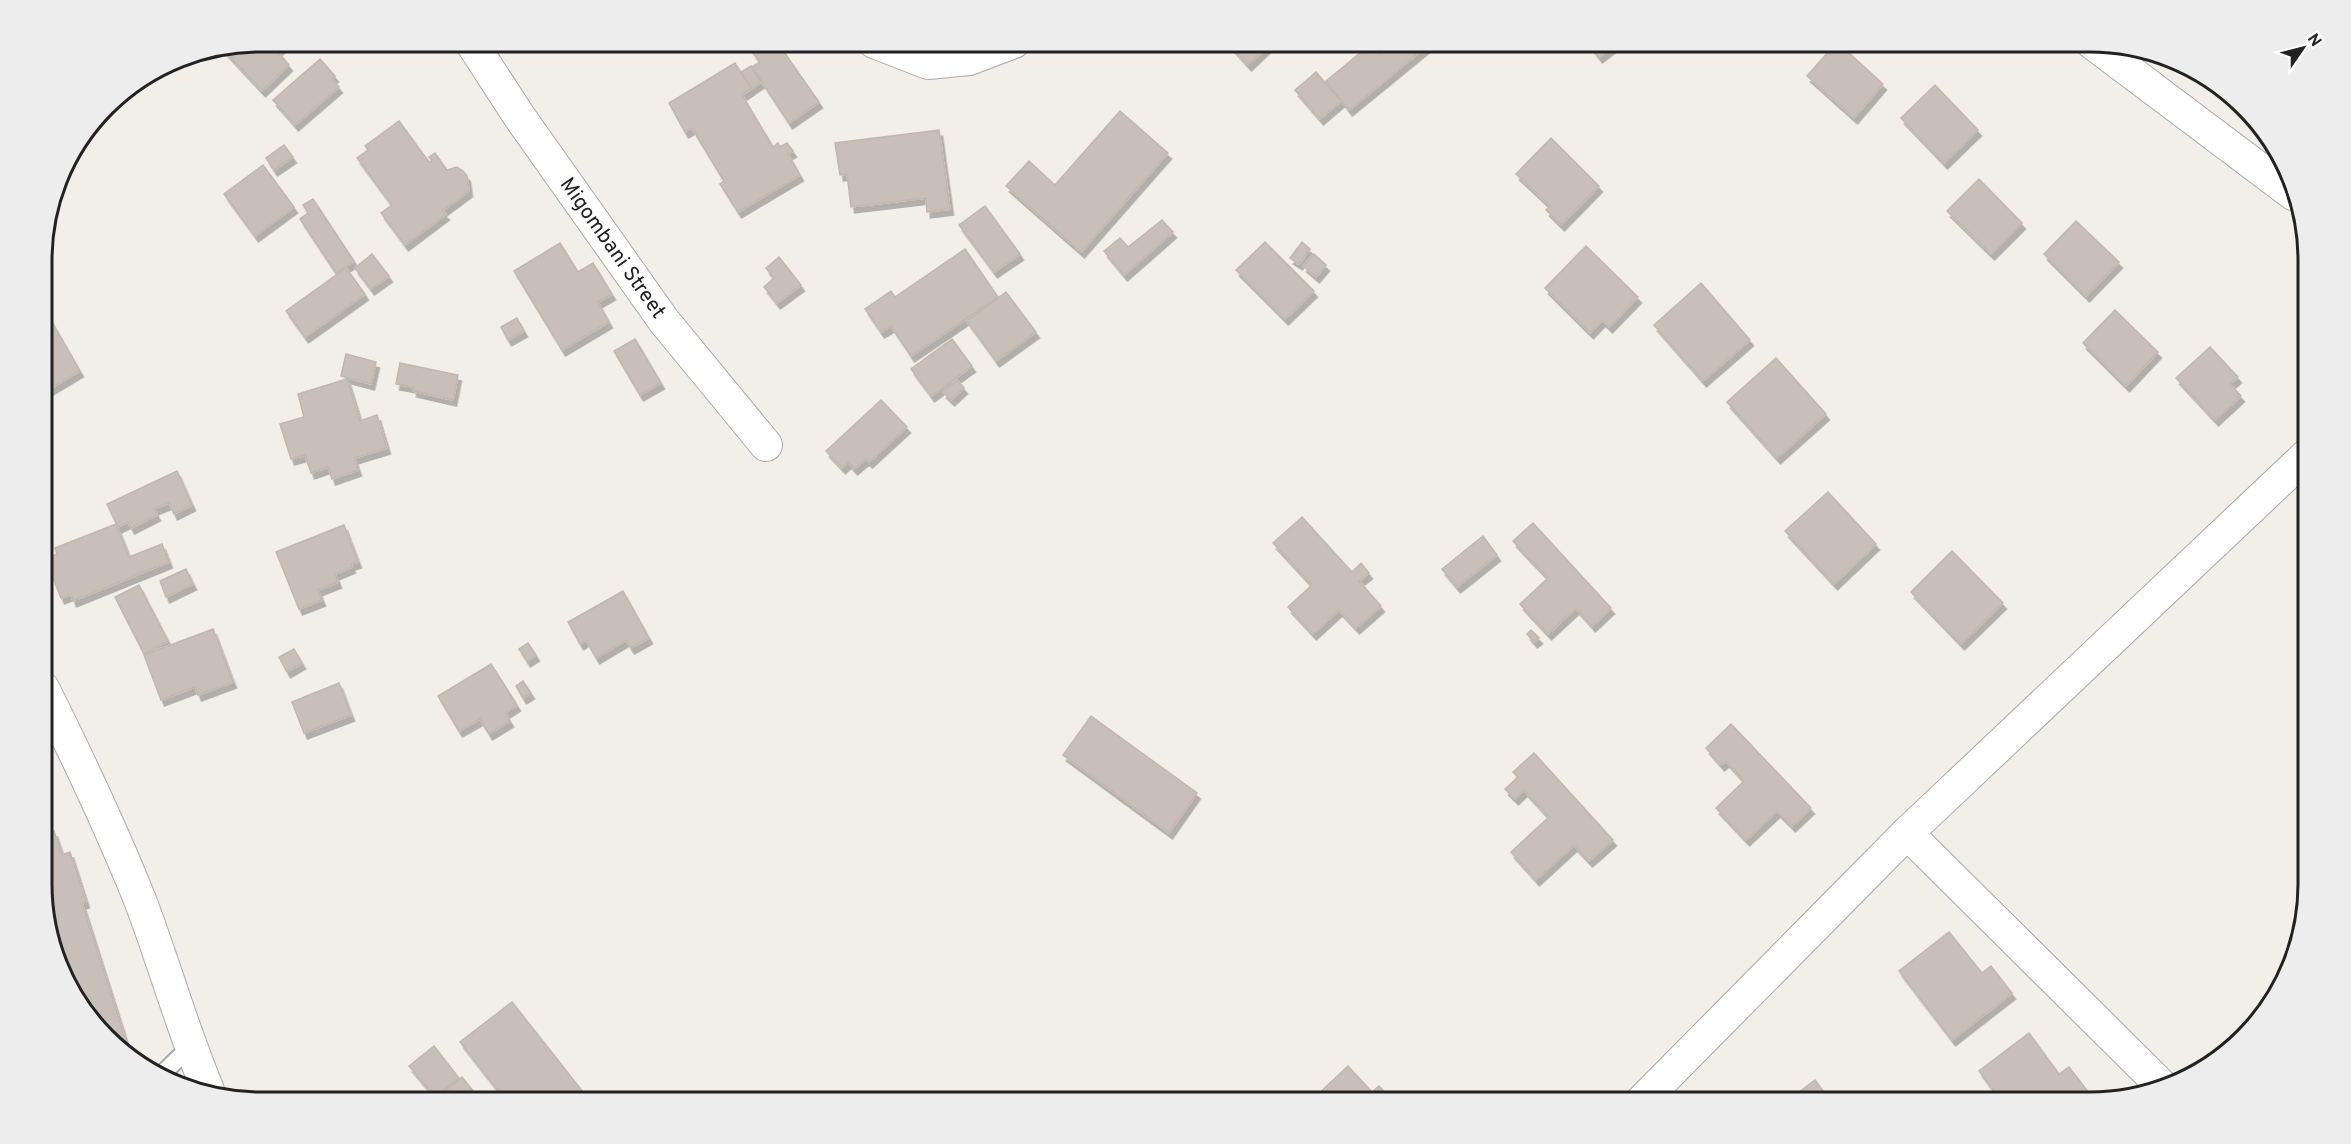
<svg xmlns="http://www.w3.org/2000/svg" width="2351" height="1144" viewBox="0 0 2351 1144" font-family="Overpass,sans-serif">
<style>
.building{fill:#c7bfb8;stroke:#c4b6ab;stroke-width:1.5;filter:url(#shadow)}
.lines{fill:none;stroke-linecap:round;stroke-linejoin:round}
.service-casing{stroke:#a9a9a9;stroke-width:20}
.minor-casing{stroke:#a9a9a9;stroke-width:34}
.service{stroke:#fff;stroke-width:16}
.minor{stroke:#fff;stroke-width:32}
.labels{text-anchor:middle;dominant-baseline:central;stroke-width:5;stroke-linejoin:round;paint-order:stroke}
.street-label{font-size:21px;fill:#222;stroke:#fff}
.rim{fill:none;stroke:#222;stroke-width:3}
</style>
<defs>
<filter id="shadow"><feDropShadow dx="3.5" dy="6" stdDeviation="0" flood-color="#0004"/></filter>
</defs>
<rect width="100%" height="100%" fill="#f2efe9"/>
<g class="building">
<path d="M260,42h27l-10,9 12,14 -27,26 -39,-42z"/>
<path d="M746,42h31l42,60 -30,21 -37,-56 8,-5z"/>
<path d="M1227,42h36l4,5 -19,18z"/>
<path d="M1396,42h36l-83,68 -23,-29 46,-38 9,11z"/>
<path d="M1587,42h31l-19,15z"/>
<path d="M1837,42l46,42 -29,34 -47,-42z"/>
<path d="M320,59l15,17 -3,3 7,8 -44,38 -22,-25z"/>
<path d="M735,63l16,26 -9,6 31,52 5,-4 2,4 7,-4 6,8 -5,3 12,21 -62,37 -18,-28 4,-3 -32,-53 -7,4 -16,-29z"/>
<path d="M751,66l10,16 -9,6 -11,-16z"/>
<path d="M1316,72l25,29 -21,18 -25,-29z"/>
<path d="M1935,85l43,45 -34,33 -43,-45z"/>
<path d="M1120,111l48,42 -87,99 -75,-66 23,-25 26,24z"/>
<path d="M399,121l30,41 3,-2 -3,-3 6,-4 12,17 10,-3 6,4 4,5 2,15 -27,20 4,3 -41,31 -24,-32 11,-8 -35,-47 11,-8 -3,-4z"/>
<path d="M939,130l11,79 -23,3 -1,-14 -75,9 -4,-33 -7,1 -5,-32z"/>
<path d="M1551,138l48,48 -38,39 -15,-15 4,-4 -34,-32z"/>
<path d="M284,145l9,12 -19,13 -8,-12z"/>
<path d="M263,165l31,42 -39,29 -31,-42z"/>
<path d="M1979,179l43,44 -31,31 -44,-43z"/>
<path d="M313,199l41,62 -18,12 -36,-54 8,-6 -5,-8z"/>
<path d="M985,206l35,48 -26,18 -35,-47z"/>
<path d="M1162,220l11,12 -49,43 -20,-24 16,-13 8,9z"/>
<path d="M2076,221l43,41 -33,34 -42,-42z"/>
<path d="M1265,242l49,49 -29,28 -49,-49z"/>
<path d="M1302,242l8,7 -11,15 -9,-6z"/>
<path d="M560,243l18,29 15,-9 19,31 -14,8 11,20 -47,28 -48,-79z"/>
<path d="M1586,246l52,51 -29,30 -7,-7 -12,13 -45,-45z"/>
<path d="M965,249l33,48 -87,59 -20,-30 -10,6 -16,-23 26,-18 4,6z"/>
<path d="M372,254l17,22 -18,13 -16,-21z"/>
<path d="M1314,254l12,11 -10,12 -13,-11z"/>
<path d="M779,257l22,28 -24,18 -13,-16 10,-9 -8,-10z"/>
<path d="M346,268l19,26 -60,43 -19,-26z"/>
<path d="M1701,283l49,57 -47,41 -49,-56z"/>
<path d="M1006,292l30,40 -40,29 -29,-40z"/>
<path d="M2115,310l43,42 -32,34 -43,-43z"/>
<path d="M48,315l32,56 -37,22v-75z"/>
<path d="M517,318l7,13 -16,9 -7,-13z"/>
<path d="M635,339l26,44 -21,12 -26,-44z"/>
<path d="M952,339l20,27 -41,30 -20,-27z"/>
<path d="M2210,347l28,30 -8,7 11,12 -26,24 -39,-42z"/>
<path d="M346,354l30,8 -5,22 -30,-8z"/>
<path d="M1776,358l50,56 -49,44 -50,-56z"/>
<path d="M400,363l58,12 -5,25 -40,-9v-4l-17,-3z"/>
<path d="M347,379l13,42 17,-6 10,33 -33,10 4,12 -26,9 -4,-12 -17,6 -6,-18 -14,4 -11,-35 24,-7 -6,-23z"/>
<path d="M957,380l7,8 -13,12 -8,-8z"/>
<path d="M881,400l26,27 -38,35 -3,-3 -12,10 -6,-7 -6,6 -16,-17z"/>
<path d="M177,471l15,34 -18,9 -5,-11 -15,6 3,6 -26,13 -3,-6 -10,5 -11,-23z"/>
<path d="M1828,492l48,52 -42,40 -49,-53z"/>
<path d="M1302,517l50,55 9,-9 8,10 -10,8 22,25 -25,22 -17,-18 -26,24 -25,-27 24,-22 -39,-42z"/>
<path d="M1533,523l78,85 -19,18 -16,-18 -28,26 -28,-30 28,-26 -35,-37z"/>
<path d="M116,524l13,33 33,-13 7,18 -96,39 -2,-7 -10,4 -16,-40 12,-4 -2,-6z"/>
<path d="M344,525l14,37 -7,2 1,3 -17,7 3,8 -20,8 4,10 -23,9 -23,-57z"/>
<path d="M1483,536l14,19 -40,32 -15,-18z"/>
<path d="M1952,551l51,52 -42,41 -50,-52z"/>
<path d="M186,569l7,15 -27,13 -6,-16z"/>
<path d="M139,585l29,56 -24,13 -29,-57z"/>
<path d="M623,591l26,47 -18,10 -5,-8 -30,18 -10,-18 -6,4 -12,-22z"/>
<path d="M213,629l20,53 -35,13 -3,-8 -34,13 -17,-45z"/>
<path d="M1531,630l8,8 -5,4 -7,-8z"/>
<path d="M528,643l8,12 -9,6 -8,-12z"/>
<path d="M294,649l8,14 -15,9 -8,-15z"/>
<path d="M491,664l26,41 -12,8 5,8 -21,13 -9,-15 -21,12 -21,-35z"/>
<path d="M523,681l8,12 -8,5 -7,-12z"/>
<path d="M339,683l12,32 -47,18 -12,-31z"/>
<path d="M1091,716l106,77 -28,40 -106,-78z"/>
<path d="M1731,724l80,84 -19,18 -15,-15 -31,29 -30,-32 28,-27 -18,-20 -5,4 -15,-17z"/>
<path d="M1534,753l79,87 -24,21 -15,-16 -38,35 -25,-28 38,-35 -25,-27 -9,9 -10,-10 13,-12 -5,-5z"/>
<path d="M54,831l8,24 8,-3 16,50 -4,1 47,148 -42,-35 -43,-103v-79z"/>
<path d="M1949,932l33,41 9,-7 21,27 -60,47 -53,-69z"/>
<path d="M512,1002l79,100h-84l-47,-60z"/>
<path d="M2029,1033l30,41 10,-7 20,26 -11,9h-76l-23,-31z"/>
<path d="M434,1046l25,32 -24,19 -26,-31z"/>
<path d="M1348,1066l24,26 7,-6 15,16h-76l-4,-4z"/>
<path d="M462,1077l20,25h-46l-2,-2z"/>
<path d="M1815,1080l16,22h-45z"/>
</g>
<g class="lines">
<defs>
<path id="service" d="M160,1076l30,-29"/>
<g id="minor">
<path id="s1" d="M471,42l48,74 145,205 102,124"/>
<path d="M874,42l54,21 41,-4 45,-17"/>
<path d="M2091,42l202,152"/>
<path d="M43,688c35,70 68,140 97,212 24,63 42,128 68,190"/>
<path d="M1907,833l258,256"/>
<path d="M1641,1102l266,-269 401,-379"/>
</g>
</defs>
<use href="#service" class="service-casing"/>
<use href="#minor" class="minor-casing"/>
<use href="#service" class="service"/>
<use href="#minor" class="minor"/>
</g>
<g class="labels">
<g class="street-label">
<text stroke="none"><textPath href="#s1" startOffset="250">Migombani Street</textPath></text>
</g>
</g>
<path d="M0 0H2351V1144H0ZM260 52H2090A208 208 0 0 1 2298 260V884A208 208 0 0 1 2090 1092H260A208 208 0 0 1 52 884V260A208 208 0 0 1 260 52Z" fill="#ededed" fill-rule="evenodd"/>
<path class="rim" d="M260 52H2090A208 208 0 0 1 2298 260V884A208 208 0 0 1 2090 1092H260A208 208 0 0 1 52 884V260A208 208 0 0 1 260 52Z"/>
<g transform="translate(2303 48) rotate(55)" stroke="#ffffff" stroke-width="4.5" paint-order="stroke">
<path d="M0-4.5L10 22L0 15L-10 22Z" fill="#222222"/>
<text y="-9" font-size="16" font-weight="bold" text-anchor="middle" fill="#222222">N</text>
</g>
</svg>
